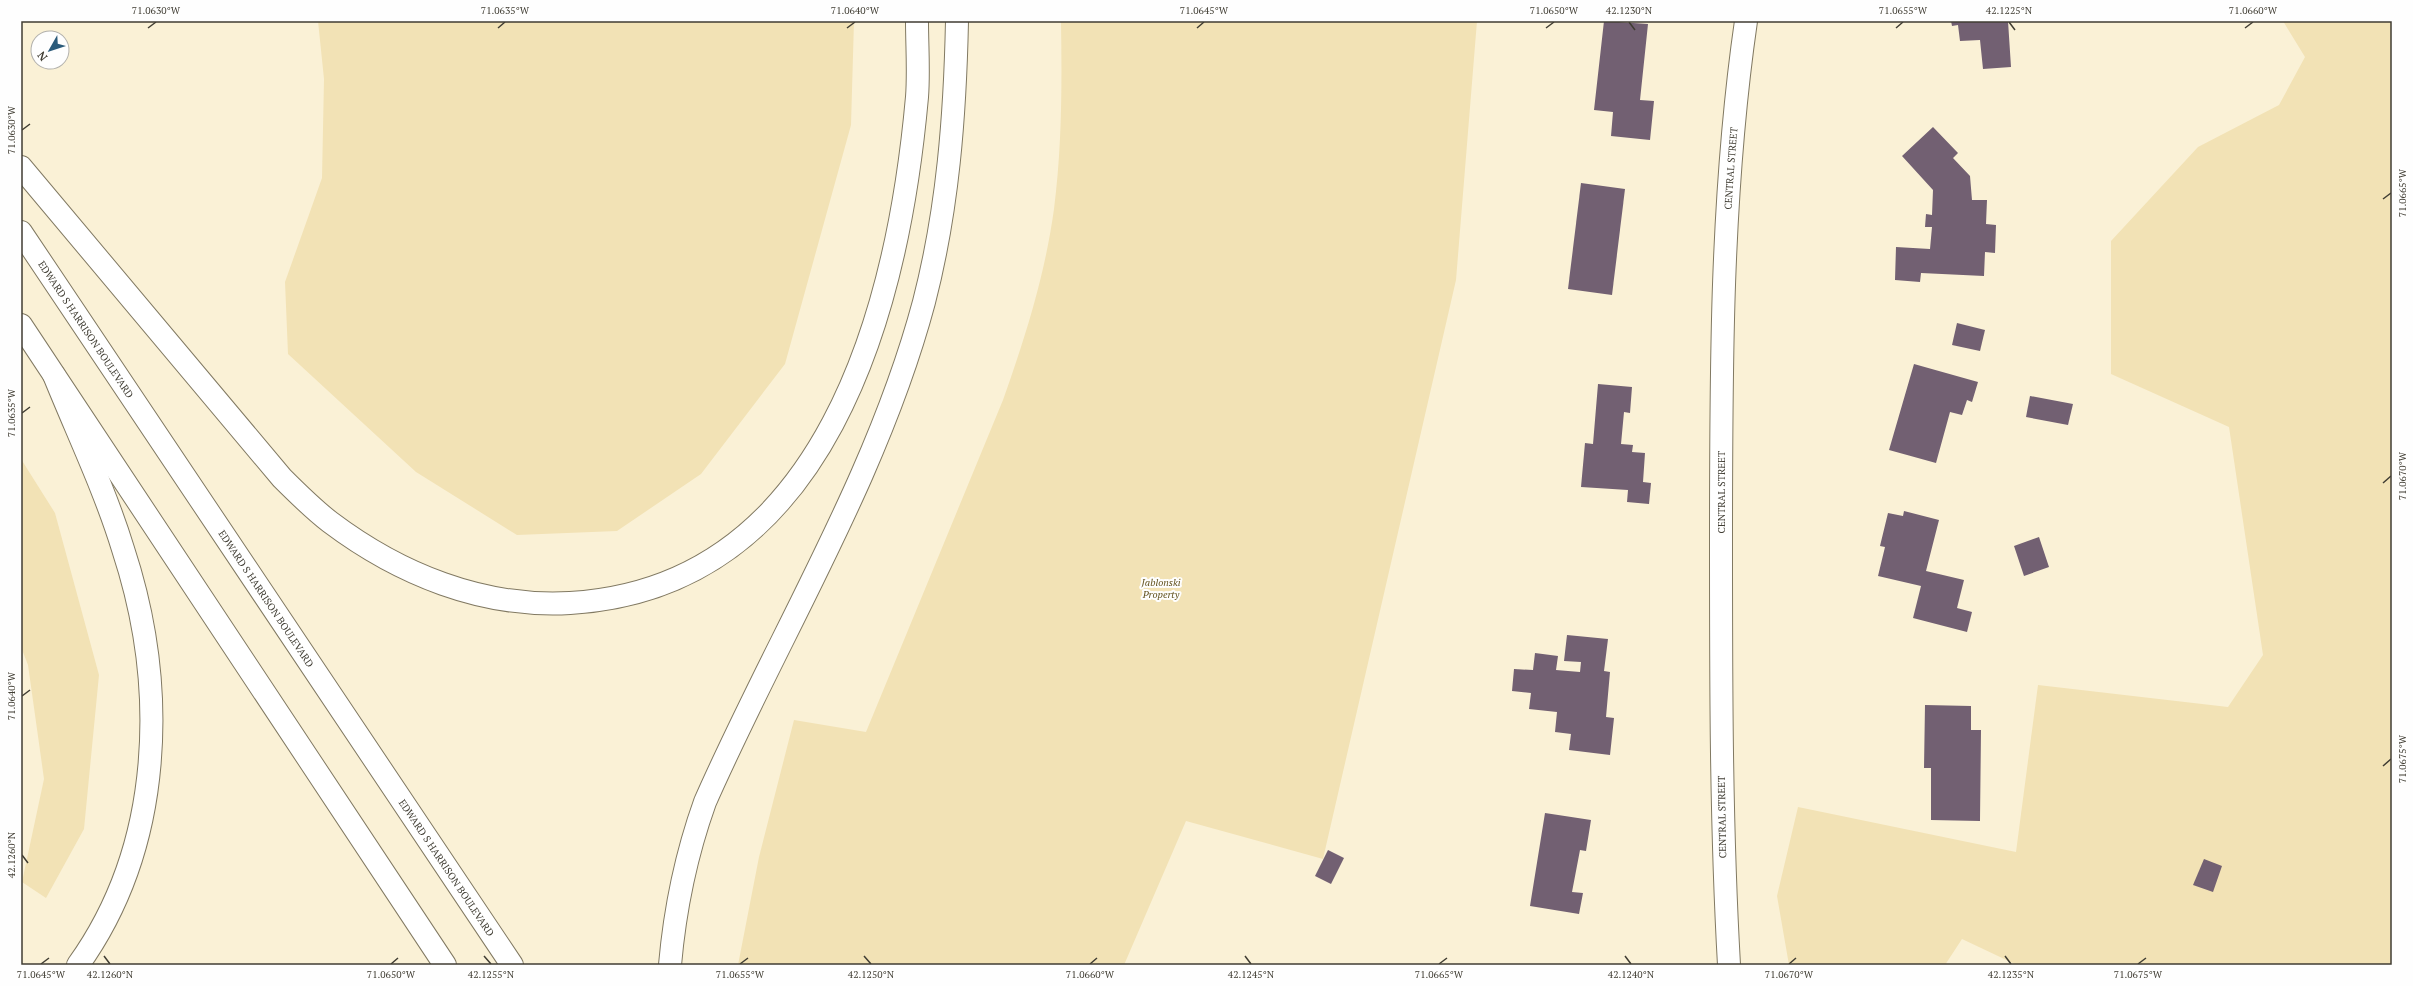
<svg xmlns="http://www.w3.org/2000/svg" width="2413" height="986" viewBox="0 0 2413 986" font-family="'PT Serif',serif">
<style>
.green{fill:#f2e2b5}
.building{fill:#726072}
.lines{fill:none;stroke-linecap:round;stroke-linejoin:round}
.secondary-casing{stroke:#817962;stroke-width:24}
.primary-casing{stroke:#817962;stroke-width:24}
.highway-casing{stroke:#817962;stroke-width:24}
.secondary{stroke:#fff;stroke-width:22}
.primary{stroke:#fff;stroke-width:22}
.highway{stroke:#fff;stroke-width:22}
.ticks{fill:none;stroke:#403d33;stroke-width:1.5}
.labels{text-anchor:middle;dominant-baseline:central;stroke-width:4;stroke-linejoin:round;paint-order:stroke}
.street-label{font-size:10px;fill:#403d33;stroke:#fefefe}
.park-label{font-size:10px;font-style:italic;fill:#645421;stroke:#fefefe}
.neatline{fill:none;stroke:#403d33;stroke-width:1.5}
.ticks-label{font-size:10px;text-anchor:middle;fill:#403d33}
</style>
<rect width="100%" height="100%" fill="#faf1d6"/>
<g class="green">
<path d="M318,21h536l-3,104 -66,239 -84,110 -84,57 -100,4 -101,-63 -128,-118 -3,-72 37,-104 2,-99z"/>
<path d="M1061,21h416l-21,259 -133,579 -137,-38 -62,144h-386l21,-108 35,-137 72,12 137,-332c22,-62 42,-125 51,-191 8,-62 8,-125 7,-188z"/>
<path d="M2283,21h109v944h-375l-55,-26 -17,26h-156l-12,-69 21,-89 218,45 22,-167 190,22 35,-52 -34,-228 -118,-53v-133l87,-94 81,-42 26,-48z"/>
<path d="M21,459l34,54 44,162 -15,154 -38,69 -24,-16 22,-103 -16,-114 -7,-18z"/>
</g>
<g class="building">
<path d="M1604,21l44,3 -8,76 14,1 -4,39 -39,-4 2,-24 -19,-2z"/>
<path d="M1951,21h57l3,46 -28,2 -3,-29 -20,1 -2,-16 -6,1z"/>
<path d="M1933,127l25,26 -5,5 17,18 2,24h15l-1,24 10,1 -1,28 -10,-1 -1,24 -63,-3 -1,9 -25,-2 1,-33 34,2 2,-22h-7l1,-13 6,1 1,-25 -31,-34z"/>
<path d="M1581,183l44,6 -13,106 -44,-6z"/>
<path d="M1957,323l28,7 -5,21 -28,-6z"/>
<path d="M1914,364l64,18 -6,20 -5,-2 -5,15 -12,-3 -14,51 -47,-13z"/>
<path d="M1598,384l34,3 -2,26 -6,-1 -3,32 12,1 -1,7 13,1 -2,29 8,1 -2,21 -22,-2 1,-12 -47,-3 4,-44 8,1z"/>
<path d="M2030,396l43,8 -5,21 -42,-8z"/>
<path d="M1904,511l35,9 -13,51 38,9 -7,28 15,4 -5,20 -54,-14 8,-32 -43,-10 7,-29 -5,-1 8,-33 15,3z"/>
<path d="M2039,537l10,30 -25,9 -10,-30z"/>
<path d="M1567,635l41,4 -4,32 6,1 -4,45 8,1 -4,37 -41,-5 2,-16 -16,-2 2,-20 -28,-3 2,-16 -19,-2 2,-22 19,1 2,-17 23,3 -2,14 24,2 1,-10 -17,-1z"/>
<path d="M1925,705l46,1v24h10l-1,91 -49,-1v-52h-7z"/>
<path d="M1545,813l46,7 -5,31 -6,-1 -8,42 11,1 -4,21 -49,-8z"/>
<path d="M1328,850l16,8 -13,26 -16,-8z"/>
<path d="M2204,859l18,7 -9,26 -20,-7z"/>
</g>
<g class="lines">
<defs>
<g id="secondary">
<path id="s1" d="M1729,965c-8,-141 -8,-282 -8,-423 0,-173 0,-349 25,-521"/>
</g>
<g id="primary">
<path id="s2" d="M21,232l491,733"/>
<path d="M21,325l424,640"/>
</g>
<g id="highway">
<path d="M21,167l261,311c15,15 31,31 48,44 69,52 152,86 240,81 257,-15 328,-295 347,-506 2,-25 0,-51 0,-76"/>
<path d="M54,375c23,57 51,115 69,174 45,137 41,296 -45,416"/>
<path d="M670,965c5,-57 16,-110 35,-163 73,-166 172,-324 219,-500 24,-93 31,-186 33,-281"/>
</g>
</defs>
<use href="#secondary" class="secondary-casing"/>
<use href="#primary" class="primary-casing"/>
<use href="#highway" class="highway-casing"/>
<use href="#secondary" class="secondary"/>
<use href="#primary" class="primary"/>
<use href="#highway" class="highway"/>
</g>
<path class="ticks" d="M1629,22l6,8M2009,22l6,8M148,28l8,-6M498,28l7,-6M847,28l8,-6M1197,28l7,-6M1546,28l8,-6M1896,28l7,-6M2245,28l8,-6M22,130l8,-6M2383,199l8,-6M22,413l8,-6M2383,483l8,-7M22,696l8,-6M2383,766l8,-7M22,855l6,8M104,956l6,8M484,956l7,8M864,956l7,8M1245,956l6,8M1625,956l6,8M2005,956l6,8M41,964l8,-6M391,964l7,-6M740,964l8,-6M1090,964l7,-6M1439,964l8,-6M1789,964l7,-6M2138,964l8,-6"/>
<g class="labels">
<g class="street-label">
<text stroke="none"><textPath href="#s1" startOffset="797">CENTRAL STREET</textPath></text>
<text stroke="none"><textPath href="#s2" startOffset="117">EDWARD S HARRISON BOULEVARD</textPath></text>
<text stroke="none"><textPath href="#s1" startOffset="473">CENTRAL STREET</textPath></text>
<text stroke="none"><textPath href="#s2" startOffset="441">EDWARD S HARRISON BOULEVARD</textPath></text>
<text transform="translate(1722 817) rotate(-91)">CENTRAL STREET</text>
<text stroke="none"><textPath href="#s2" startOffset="765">EDWARD S HARRISON BOULEVARD</textPath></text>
</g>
<g class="park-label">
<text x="1161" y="582">Jablonski<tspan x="1161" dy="12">Property</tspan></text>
</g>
</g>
<rect width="2413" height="986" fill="none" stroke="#fefefe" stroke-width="44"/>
<g transform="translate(50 50) rotate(231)"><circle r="19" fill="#fefefe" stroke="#b2b1ad"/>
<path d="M0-3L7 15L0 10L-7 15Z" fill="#2c5b7a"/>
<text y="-6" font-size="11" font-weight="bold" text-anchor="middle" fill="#403d33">N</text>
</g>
<rect x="22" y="22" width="2369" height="942" class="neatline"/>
<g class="ticks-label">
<text x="156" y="14">71.0630°W</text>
<text x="505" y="14">71.0635°W</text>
<text x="855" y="14">71.0640°W</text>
<text x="1204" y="14">71.0645°W</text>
<text x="1554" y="14">71.0650°W</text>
<text x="1629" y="14">42.1230°N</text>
<text x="1903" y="14">71.0655°W</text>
<text x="2009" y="14">42.1225°N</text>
<text x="2253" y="14">71.0660°W</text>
<text transform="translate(11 130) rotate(-90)" y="4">71.0630°W</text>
<text transform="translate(2402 193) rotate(-90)" y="4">71.0665°W</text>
<text transform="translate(11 413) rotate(-90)" y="4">71.0635°W</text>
<text transform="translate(2402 476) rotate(-90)" y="4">71.0670°W</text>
<text transform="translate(11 696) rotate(-90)" y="4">71.0640°W</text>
<text transform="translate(2402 759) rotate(-90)" y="4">71.0675°W</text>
<text transform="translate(11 855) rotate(-90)" y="4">42.1260°N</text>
<text x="41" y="978">71.0645°W</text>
<text x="110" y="978">42.1260°N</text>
<text x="391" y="978">71.0650°W</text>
<text x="491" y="978">42.1255°N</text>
<text x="740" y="978">71.0655°W</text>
<text x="871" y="978">42.1250°N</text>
<text x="1090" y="978">71.0660°W</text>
<text x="1251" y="978">42.1245°N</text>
<text x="1439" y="978">71.0665°W</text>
<text x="1631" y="978">42.1240°N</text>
<text x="1789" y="978">71.0670°W</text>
<text x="2011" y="978">42.1235°N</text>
<text x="2138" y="978">71.0675°W</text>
</g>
</svg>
